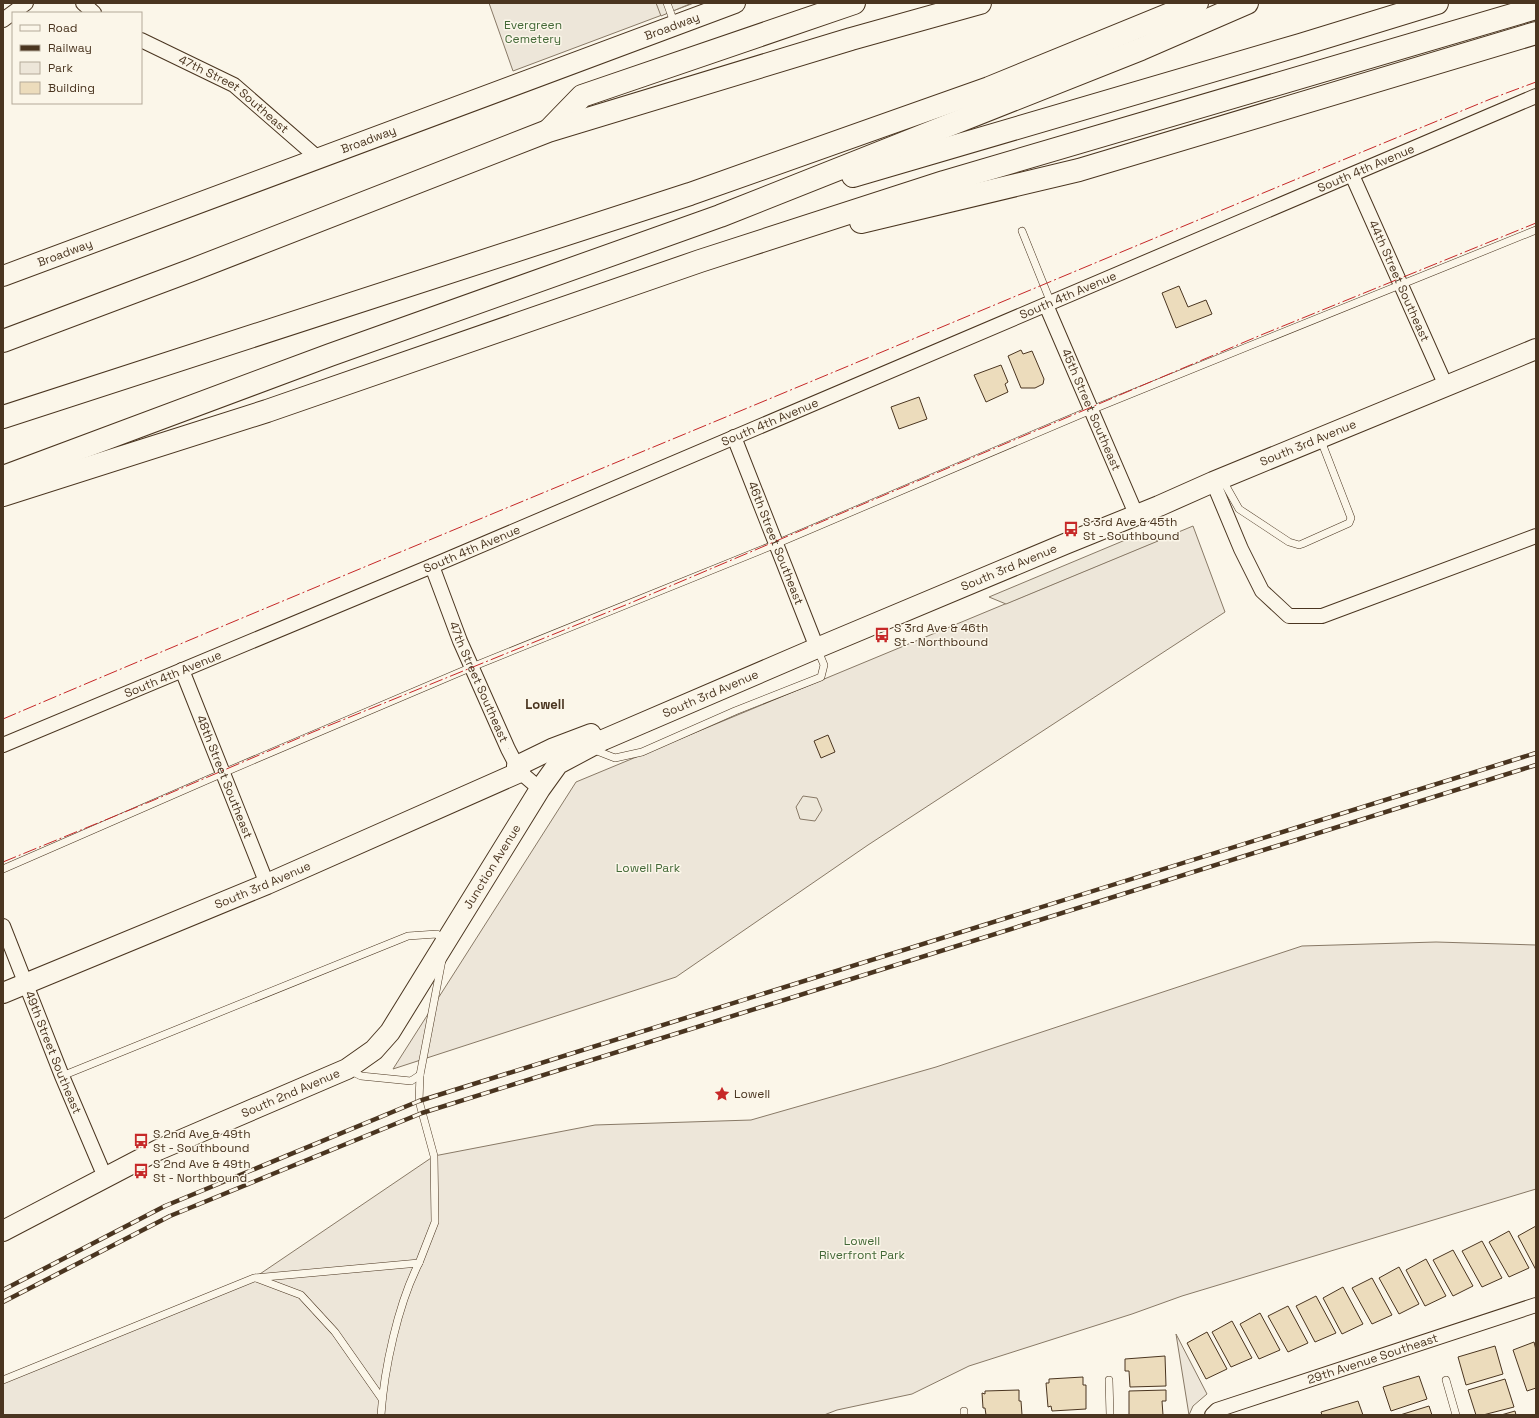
<svg xmlns="http://www.w3.org/2000/svg" width="1539" height="1418" viewBox="0 0 1539 1418" font-family="'Space Grotesk',sans-serif">
<style>
.green{fill:#ede6d9;stroke:#887966}
.parking{fill:#ede7d9;stroke:#887966}
.building{fill:#ecdcbc;stroke:#4a3520}
.lines{fill:none;stroke-linecap:round;stroke-linejoin:round}
.lane-casing{stroke:#4a3520;stroke-width:8}
.street-casing{stroke:#4a3520;stroke-width:16}
.secondary-casing{stroke:#4a3520;stroke-width:22}
.highway-casing{stroke:#4a3520;stroke-width:24}
.lane{stroke:#fbf6e9;stroke-width:7}
.street{stroke:#fbf6e9;stroke-width:14}
.secondary{stroke:#fbf6e9;stroke-width:20}
.highway{stroke:#fbf6e9;stroke-width:22}
.rail-casing{stroke:#4a3520;stroke-width:4.5}
.rail{stroke:#fbf6e9;stroke-width:3;stroke-dasharray:9;stroke-linecap:butt}
.power{stroke:#c62828;stroke-width:1;stroke-dasharray:14 3 2 3;stroke-linecap:butt}
.labels{text-anchor:middle;dominant-baseline:central;stroke-width:3;stroke-linejoin:round;paint-order:stroke}
.park-label{font-size:12px;fill:#436837;stroke:#fbf6e9}
.street-label{font-size:12px;fill:#4a3520;stroke:#fbf6e9}
.poi-label{font-size:12px;fill:#4a3520;stroke:#fbf6e9;text-anchor:start}
.neighbourhood-label{font-size:13px;font-weight:bold;fill:#4a3520;stroke:#fbf6e9}
</style>
<rect width="100%" height="100%" fill="#fbf6e9"/>
<g class="green">
<path d="M489,3h205l-181,68z"/>
<path d="M1193,526l32,86 -357,233 -192,132 -283,92 183,-287z"/>
<path d="M1436,942l100,3v244l-354,107 -50,18 -163,52 -57,28 -75,16 -13,5h-821v-35l251,-102 180,-122 161,-31 156,-5 185,-53 366,-121z"/>
<path d="M1176,1334l31,60 -14,12 -4,9z"/>
</g>
<g class="parking">
<path d="M656,3h36l-31,13z"/>
<path d="M1142,533l16,8 -152,63 -17,-7z"/>
<path d="M803,796l14,2 5,12 -7,11 -15,-2 -4,-12z"/>
</g>
<g class="building">
<path d="M1179,286l9,21 18,-7 6,14 -36,14 -14,-35z"/>
<path d="M1021,350l2,4 9,-3 12,28 -1,5 -8,4h-14l-13,-32z"/>
<path d="M1001,365l7,17 -3,2 3,8 -22,10 -12,-27z"/>
<path d="M919,397l8,22 -28,10 -8,-22z"/>
<path d="M828,735l7,17 -14,6 -7,-17z"/>
<path d="M1536,1226v44l-18,-34z"/>
<path d="M1509,1231l20,37 -20,9 -20,-35z"/>
<path d="M1482,1241l20,37 -20,9 -20,-36z"/>
<path d="M1453,1250l20,36 -20,10 -20,-36z"/>
<path d="M1426,1259l20,37 -21,10 -19,-36z"/>
<path d="M1399,1267l20,37 -20,10 -20,-36z"/>
<path d="M1372,1278l20,37 -20,9 -20,-36z"/>
<path d="M1343,1287l20,37 -21,10 -19,-36z"/>
<path d="M1316,1296l20,37 -21,9 -19,-36z"/>
<path d="M1288,1306l20,37 -20,9 -20,-36z"/>
<path d="M1260,1313l20,37 -21,9 -19,-35z"/>
<path d="M1232,1321l20,37 -21,9 -19,-35z"/>
<path d="M1207,1332l20,37 -21,10 -19,-36z"/>
<path d="M1534,1342l2,8v38l-9,3 -14,-41z"/>
<path d="M1495,1346l8,28 -37,11 -8,-28z"/>
<path d="M1165,1356l1,30 -36,1 -1,-16h-4v-12z"/>
<path d="M1419,1376l8,23 -36,12 -8,-24z"/>
<path d="M1083,1377v8h3v24l-34,2 -1,-5 -3,1 -2,-24h3v-4z"/>
<path d="M1505,1379l9,28 -31,8h-7l-8,-25z"/>
<path d="M1019,1390v11h2l1,14h-36l-1,-7h-2l-1,-15 3,1v-3z"/>
<path d="M1166,1390v11h-4l1,14h-34v-24z"/>
<path d="M1358,1401l5,14h-41l-1,-3z"/>
<path d="M1429,1406l3,9h-32z"/>
<path d="M1515,1411l1,4h-15z"/>
</g>
<g class="lines">
<defs>
<g id="lane">
<path d="M667,3l8,22"/>
<path d="M1022,231l29,72"/>
<path d="M1222,479l17,30 50,33 10,3 3,-1 47,-21 2,-5 -31,-80"/>
<path d="M592,749l23,9 27,-6 93,-41 86,-34 3,-12 -7,-17"/>
<path d="M3,869l220,-96 249,-106 304,-123 315,-134 445,-180"/>
<path d="M349,1070l12,6 50,5 9,-6 22,-115"/>
<path d="M62,1076l346,-140 29,-2 7,9"/>
<path d="M256,1278l45,17 34,37 47,67"/>
<path d="M3,1380l251,-102 165,-15 16,-41 -1,-66 -15,-55 1,-26"/>
<path d="M1109,1380l1,35"/>
<path d="M1446,1380l10,35"/>
<path d="M964,1411v4"/>
<path d="M381,1415c3,-46 17,-111 38,-152"/>
</g>
<g id="street">
<path d="M83,3l11,10"/>
<path d="M3,20l23,-17"/>
<path id="s1" d="M141,40l93,45 85,74"/>
<path id="s2" d="M1352,175l94,211"/>
<path id="s3" d="M1046,305l90,209"/>
<path id="s4" d="M734,437l83,211"/>
<path d="M1213,482l28,67 21,42 27,25h33l214,-80"/>
<path id="s5" d="M432,566l28,75 48,108 12,23 20,17"/>
<path id="s6" d="M182,670l85,214"/>
<path id="s7" d="M3,745l429,-179 1104,-470"/>
<path id="s8" d="M3,926l59,150 43,101"/>
<path id="s9" d="M1212,1415l5,-5 319,-105"/>
</g>
<g id="secondary">
<path id="s10" d="M3,276l732,-273"/>
<path d="M517,766l37,-18 37,-14"/>
<path id="s11" d="M3,993l264,-109 253,-112"/>
<path id="s12" d="M3,1231l155,-81 189,-81 27,-19 16,-18 150,-243 18,-25 45,-24 214,-92 248,-104 94,-38 54,-24 323,-133"/>
</g>
<g id="highway">
<path d="M549,130l33,-34 272,-93"/>
<path d="M853,176l447,-131 137,-42"/>
<path d="M861,222l218,-52 457,-137"/>
<path d="M3,341l189,-71 356,-139 303,-92 129,-36"/>
<path d="M3,417l687,-223 299,-106 208,-85"/>
<path d="M3,477l327,-122 390,-139 421,-167 106,-46"/>
<path d="M3,495l264,-84 433,-150 244,-79 592,-174"/>
</g>
</defs>
<use href="#lane" class="lane-casing"/>
<use href="#street" class="street-casing"/>
<use href="#secondary" class="secondary-casing"/>
<use href="#highway" class="highway-casing"/>
<use href="#lane" class="lane"/>
<use href="#street" class="street"/>
<use href="#secondary" class="secondary"/>
<use href="#highway" class="highway"/>
<defs>
<g id="rail">
<path d="M3,1290l162,-84 254,-105 1117,-348"/>
<path d="M3,1302l167,-86 252,-103 1114,-348"/>
</g>
</defs>
<use href="#rail" class="rail-casing"/>
<use href="#rail" class="rail"/>
<g class="power">
<path d="M3,719c211,-90 424,-178 636,-266 285,-118 569,-238 854,-355l43,-16"/>
<path d="M3,862l151,-62 159,-68 315,-128 633,-269 275,-112"/>
</g>
</g>
<defs>
<symbol id="bus-bare" viewBox="-9 -9 18 18"><path d="M-5-6H5V4H4V6H2V4H-2V6H-4V4H-5ZM-3.5-4V0h7V-4ZM-3.5 1.2v1.5H-2V1.2ZM2 1.2v1.5H3.5V1.2Z" fill="#c62828" stroke="#fbf6e9" stroke-width="2.5" paint-order="stroke"/></symbol>
<symbol id="sight-bare" viewBox="-9 -9 18 18"><path d="M0-6L1.8-2.2L6-1.7L2.9 1.2L3.7 5.4L0 3.3L-3.7 5.4L-2.9 1.2L-6-1.7L-1.8-2.2Z" fill="#c62828" stroke="#fbf6e9" stroke-width="2.5" paint-order="stroke"/></symbol>
</defs>
<g fill-rule="evenodd">
<use href="#bus-bare" x="1060" y="518" width="22" height="22"/>
<use href="#bus-bare" x="871" y="624" width="22" height="22"/>
<use href="#sight-bare" x="711" y="1083" width="22" height="22"/>
<use href="#bus-bare" x="130" y="1130" width="22" height="22"/>
<use href="#bus-bare" x="130" y="1160" width="22" height="22"/>
</g>
<g class="labels">
<g class="park-label">
<text x="533" y="25">Evergreen<tspan x="533" dy="14">Cemetery</tspan></text>
<text x="648" y="868">Lowell Park</text>
<text x="862" y="1241">Lowell<tspan x="862" dy="14">Riverfront Park</tspan></text>
</g>
<g class="street-label">
<text stroke="none"><textPath href="#s10" startOffset="714">Broadway</textPath></text>
<text stroke="none"><textPath href="#s1" startOffset="108">47th Street Southeast</textPath></text>
<text stroke="none"><textPath href="#s10" startOffset="390">Broadway</textPath></text>
<text stroke="none"><textPath href="#s7" startOffset="1480">South 4th Avenue</textPath></text>
<text stroke="none"><textPath href="#s10" startOffset="66">Broadway</textPath></text>
<text stroke="none"><textPath href="#s2" startOffset="116">44th Street Southeast</textPath></text>
<text stroke="none"><textPath href="#s7" startOffset="1156">South 4th Avenue</textPath></text>
<text stroke="none"><textPath href="#s3" startOffset="114">45th Street Southeast</textPath></text>
<text stroke="none"><textPath href="#s7" startOffset="832">South 4th Avenue</textPath></text>
<text stroke="none"><textPath href="#s12" startOffset="1570">South 3rd Avenue</textPath></text>
<text stroke="none"><textPath href="#s4" startOffset="114">46th Street Southeast</textPath></text>
<text stroke="none"><textPath href="#s7" startOffset="508">South 4th Avenue</textPath></text>
<text stroke="none"><textPath href="#s12" startOffset="1246">South 3rd Avenue</textPath></text>
<text stroke="none"><textPath href="#s7" startOffset="184">South 4th Avenue</textPath></text>
<text stroke="none"><textPath href="#s5" startOffset="125">47th Street Southeast</textPath></text>
<text stroke="none"><textPath href="#s12" startOffset="922">South 3rd Avenue</textPath></text>
<text stroke="none"><textPath href="#s6" startOffset="115">48th Street Southeast</textPath></text>
<text stroke="none"><textPath href="#s12" startOffset="632">Junction Avenue</textPath></text>
<text stroke="none"><textPath href="#s11" startOffset="281">South 3rd Avenue</textPath></text>
<text stroke="none"><textPath href="#s8" startOffset="136">49th Street Southeast</textPath></text>
<text stroke="none"><textPath href="#s12" startOffset="319">South 2nd Avenue</textPath></text>
<text stroke="none"><textPath href="#s9" startOffset="171">29th Avenue Southeast</textPath></text>
</g>
<g class="poi-label">
<text x="1083" y="522">S 3rd Ave &amp; 45th<tspan x="1083" dy="14">St - Southbound</tspan></text>
<text x="894" y="628">S 3rd Ave &amp; 46th<tspan x="894" dy="14">St - Northbound</tspan></text>
<text x="734" y="1094">Lowell</text>
<text x="153" y="1134">S 2nd Ave &amp; 49th<tspan x="153" dy="14">St - Southbound</tspan></text>
<text x="153" y="1164">S 2nd Ave &amp; 49th<tspan x="153" dy="14">St - Northbound</tspan></text>
</g>
<g class="neighbourhood-label">
<text x="545" y="704">Lowell</text>
</g>
</g>
<rect width="1539" height="1418" fill="none" stroke="#4a3520" stroke-width="8"/>
<rect x="12" y="12" width="130" height="92" fill="#fbf6e9" stroke="#b4a999"/>
<rect x="20" y="25" width="20" height="6" fill="#fbf6e9" stroke="#b4a999"/>
<text x="48" y="32" font-size="12" fill="#4a3520">Road</text>
<rect x="20" y="45" width="20" height="6" fill="#4a3520" stroke="#b4a999"/>
<text x="48" y="52" font-size="12" fill="#4a3520">Railway</text>
<rect x="20" y="62" width="20" height="12" fill="#ede6d9" stroke="#b4a999"/>
<text x="48" y="72" font-size="12" fill="#4a3520">Park</text>
<rect x="20" y="82" width="20" height="12" fill="#ecdcbc" stroke="#b4a999"/>
<text x="48" y="92" font-size="12" fill="#4a3520">Building</text>
</svg>
